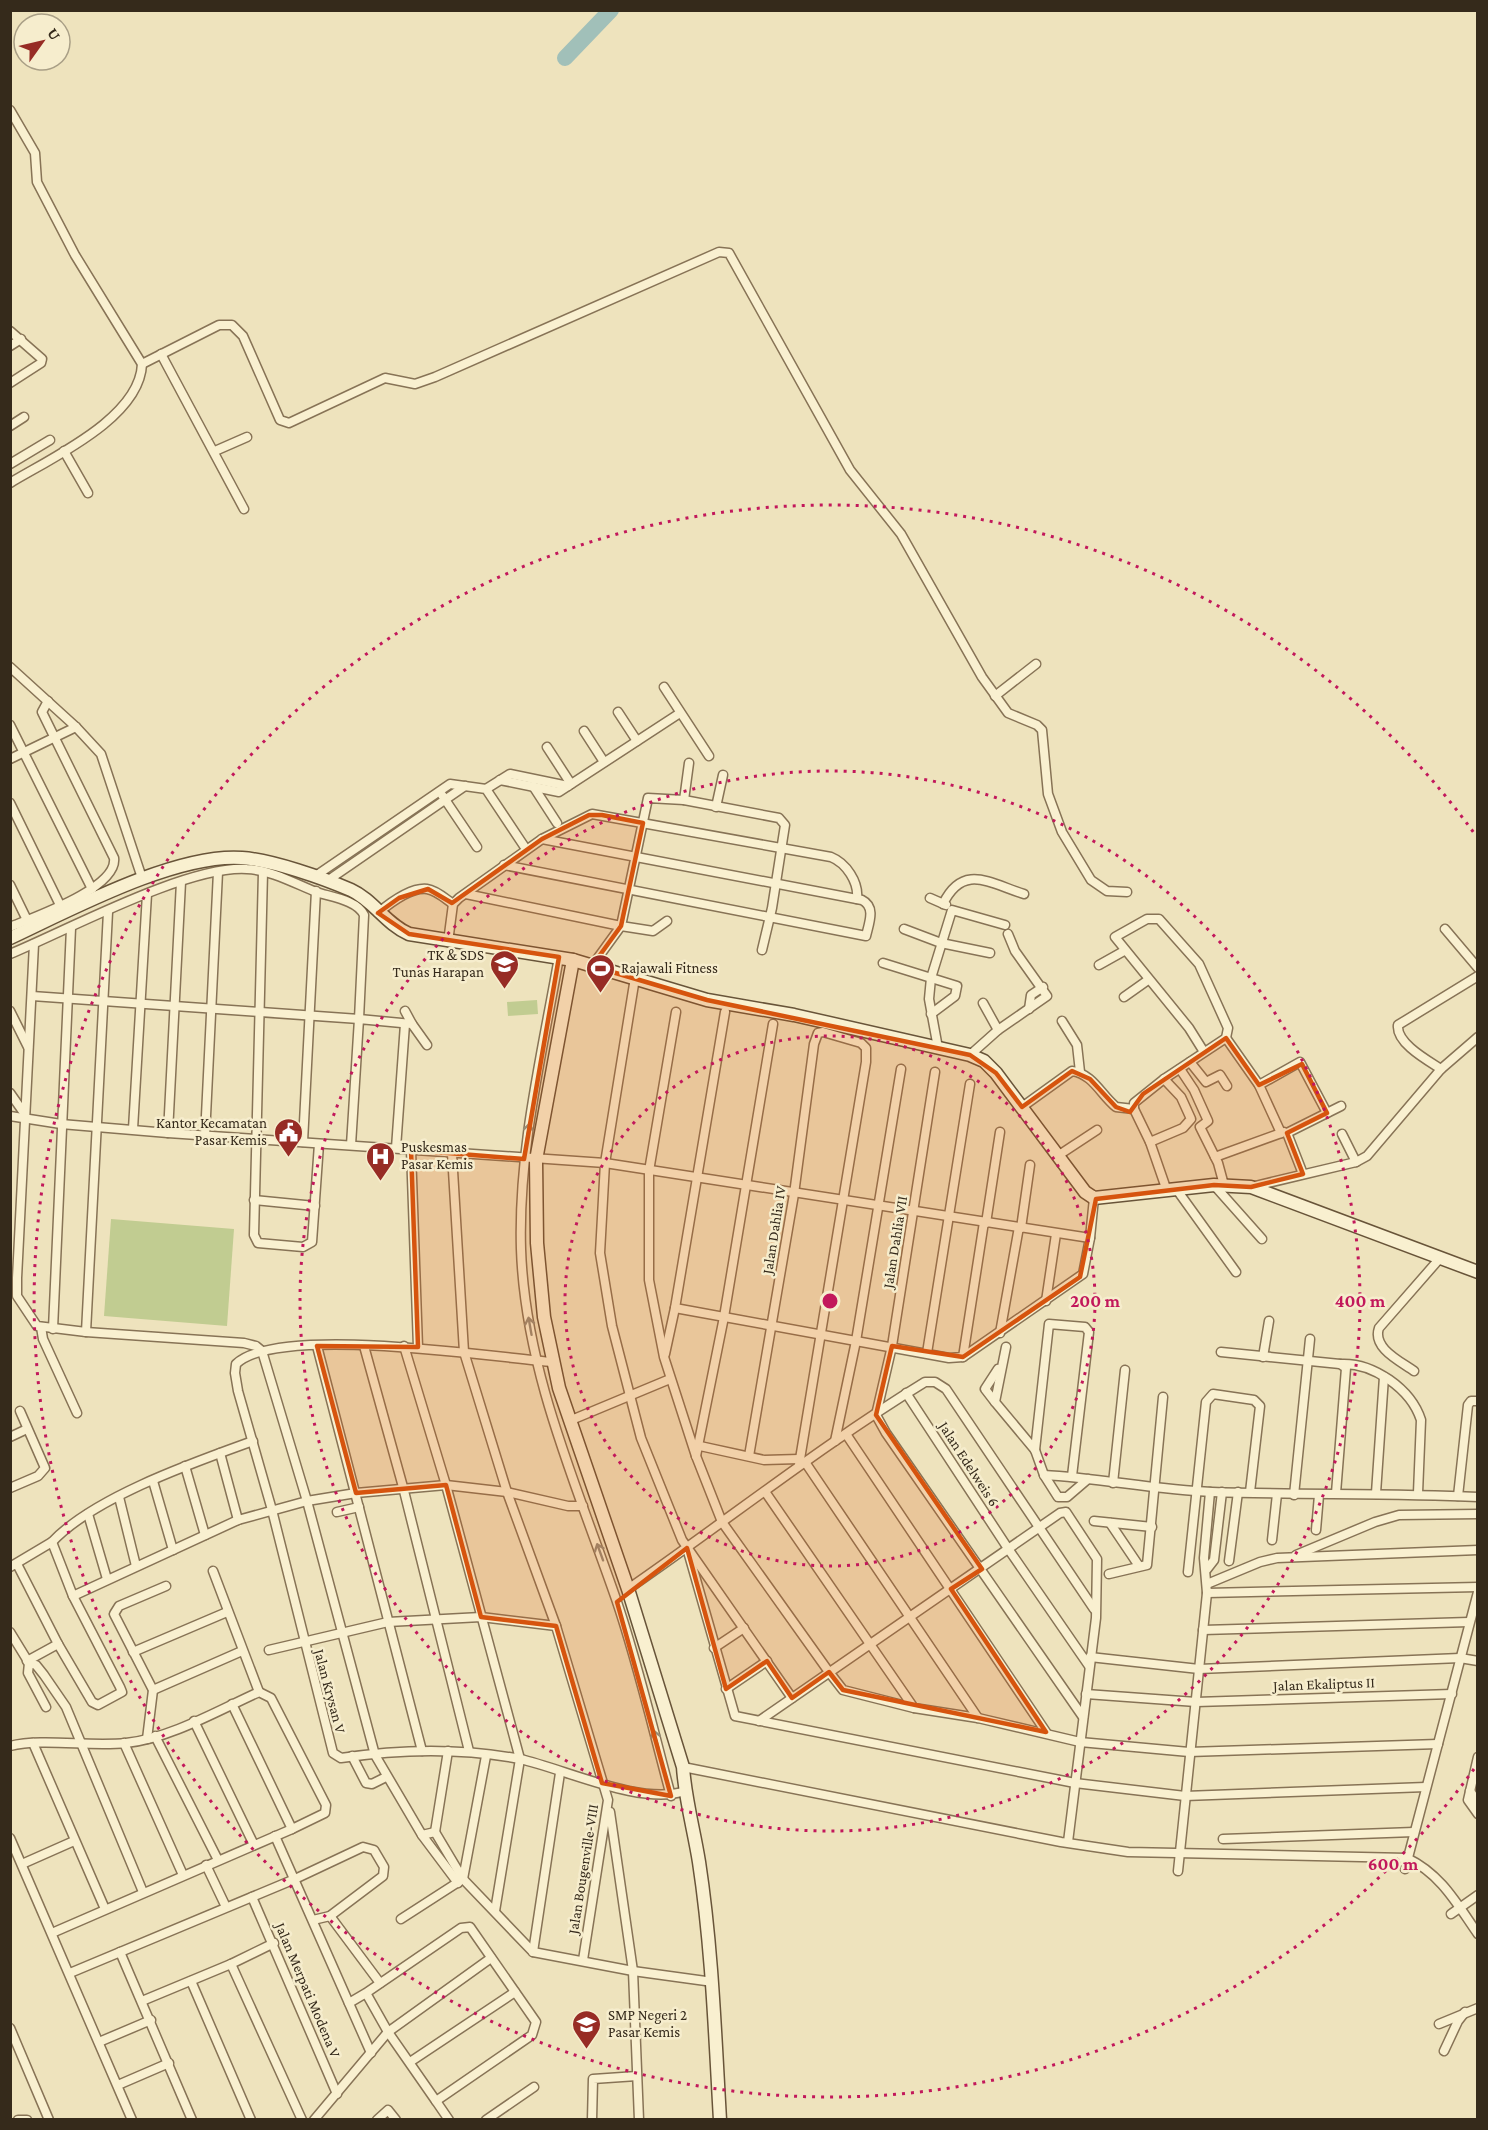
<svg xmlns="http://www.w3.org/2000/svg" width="1488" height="2130" viewBox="0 0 1488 2130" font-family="'Crimson Pro',serif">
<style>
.green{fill:#c1cc91}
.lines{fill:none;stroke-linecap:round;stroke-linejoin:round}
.river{stroke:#a1c0b9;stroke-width:16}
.street-casing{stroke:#877356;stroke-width:11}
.secondary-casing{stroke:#685439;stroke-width:15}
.street{stroke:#f9f0d0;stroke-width:8}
.secondary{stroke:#f9f0d0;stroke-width:12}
.oneway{stroke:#978d76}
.marked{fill:#d6540e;fill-opacity:0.2;stroke:#d6540e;stroke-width:4.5;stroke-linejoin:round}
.ring{fill:none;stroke:#c2185b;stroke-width:3;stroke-dasharray:3 6}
.labels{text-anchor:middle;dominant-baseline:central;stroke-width:5;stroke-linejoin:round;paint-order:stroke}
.poi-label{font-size:15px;fill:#352a1b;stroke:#f6edcd;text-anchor:start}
.street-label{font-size:15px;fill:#352a1b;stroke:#f6edcd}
.centre{fill:#c2185b;stroke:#f6edcd;stroke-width:3}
.ring-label{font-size:18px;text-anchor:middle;font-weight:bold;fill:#c2185b;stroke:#f6edcd;stroke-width:5;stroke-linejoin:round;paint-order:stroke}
</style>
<rect width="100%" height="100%" fill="#eee3bd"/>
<g class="green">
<path d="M537,1000l1,14 -30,2 -1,-14z"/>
<path d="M111,1219l123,10 -7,97 -123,-10z"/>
</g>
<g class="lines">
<path class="river" d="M565,58l46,-48"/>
<defs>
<g id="street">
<path d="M10,110l25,43 2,29 38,73 67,109c-2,54 -91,94 -132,119"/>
<path d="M10,331l32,28 -1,4 -31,20"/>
<path d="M10,346l11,-7"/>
<path d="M161,354l83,155"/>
<path d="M142,364l77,-39h13l11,11 37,84 9,3 96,-45 30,6 20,-7 284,-125 10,1 121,217 51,64 81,143 26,36 29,12 5,5 6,64 14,38 29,48 16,11 20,1"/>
<path d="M10,426l14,-9"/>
<path d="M64,451l24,42"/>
<path d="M215,451l32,-14"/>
<path d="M10,464l40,-24"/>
<path d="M10,667l66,60 25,27 41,124"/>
<path d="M664,687l45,69"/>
<path d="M995,696l41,-32"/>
<path d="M618,712l19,29"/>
<path d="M10,725l82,164"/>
<path d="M584,731l20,31"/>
<path d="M547,747l24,37"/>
<path d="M10,759l66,-32"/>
<path d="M500,780l59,12 121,-79"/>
<path d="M533,786l24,37"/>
<path d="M486,789l24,-15 58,12"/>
<path d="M442,795l35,52"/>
<path d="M684,800l5,-37"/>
<path d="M10,803l50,102"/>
<path d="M716,807l7,-32"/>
<path d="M504,865l362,71c3,-13 10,-29 -4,-36l-320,-61"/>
<path d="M263,872l-9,363 4,8 45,4 9,-5 7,-98"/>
<path d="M314,877l136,-93 36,5 38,57"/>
<path d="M327,881l138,-95"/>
<path d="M10,885l17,35"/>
<path d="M466,894l155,32 -29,40"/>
<path d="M930,898l16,7"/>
<path d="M943,904c20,-41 46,-21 81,-10"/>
<path d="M378,913c12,-10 33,-26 49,-24 9,1 19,10 26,15"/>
<path d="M667,921l-14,10 -32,-5 27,-128 36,2 95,18 6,7 -13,83 -10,42"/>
<path d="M10,927c24,-10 108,-39 104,-69l-72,-146 6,-11"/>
<path d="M904,929l37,14 49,10"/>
<path d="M1445,929l33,39"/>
<path d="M448,942l5,-38 6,-6 83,-59 50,-25 239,43c15,6 28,25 26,42"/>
<path d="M34,944l-17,334v18l20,30 49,6 22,-420"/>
<path d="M10,954c58,-24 178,-89 237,-85 24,1 47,14 69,23 15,5 41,8 48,23l-5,104 -327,-23"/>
<path d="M559,957c-17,97 -41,194 -38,292 4,122 56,237 95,350 22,64 37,131 55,197"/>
<path d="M883,963l74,23 -2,10 -24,18"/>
<path d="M1099,965l25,-14"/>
<path d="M634,984l-29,179 -5,90 12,73 29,112 41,102 110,158"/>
<path d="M1124,997l24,-17"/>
<path d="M983,1003l15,27 49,-34 -32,-45 -7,-17"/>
<path d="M1029,1009l2,-14 12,-8"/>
<path d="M10,1011l18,36"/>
<path d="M405,1011l7,13"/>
<path d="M676,1012l-27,159v109l15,77 32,99 26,66 107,150 14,18 71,18"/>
<path d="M725,1012l-50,296 274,50 14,-1 21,-135"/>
<path d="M1062,1021l15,24 3,27"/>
<path d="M1226,1038l33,47 22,48"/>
<path d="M938,1048l-9,-49 2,-21 21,-68 53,15"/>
<path d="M970,1055l28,-25"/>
<path d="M1190,1062l16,20 14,-7 7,11"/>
<path d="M1180,1069l14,21 14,31 -8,6 18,36 6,22"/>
<path d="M1441,1069c-14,-9 -45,-26 -43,-44l80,-49"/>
<path d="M935,1072l-43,274 -16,69 10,18 197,284"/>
<path d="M1259,1085l41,-23 27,51"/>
<path d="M10,1093l14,20"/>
<path d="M1022,1107l50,-36c21,3 29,24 44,36l18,2"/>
<path d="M10,1116l51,8 107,9 437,30 485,75 4,-40"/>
<path d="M133,1129l14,-235"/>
<path d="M168,1133l13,-251"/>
<path d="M1342,1134l14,28"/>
<path d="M205,1136l13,-264"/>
<path d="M303,1142l13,-251"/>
<path d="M1150,1142l33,-14 8,-9 -10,-22 -17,-18"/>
<path d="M351,1145l8,-126 53,5 15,21"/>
<path d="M396,1148l9,-124"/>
<path d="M411,1150l7,197"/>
<path d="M452,1154l12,198 43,140 49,134 52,174 -25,160"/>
<path d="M1059,1155l38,-25"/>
<path d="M1215,1157l69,-25"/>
<path d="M1303,1174l-16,-41 54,-27"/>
<path d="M1214,1185l48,54"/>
<path d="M1251,1187l105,-25 11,-6 74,-87 37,-32"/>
<path d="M1177,1190l59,82"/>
<path d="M1167,1191l-17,-49 -16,-33v-6l30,-24 62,-41 2,-10 -29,-64 -40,-45h-12l-32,18 74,91 15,24"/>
<path d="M254,1200l61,6"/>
<path d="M986,1223l14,-91"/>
<path d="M1021,1228l9,-63"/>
<path d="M1046,1301l10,-67"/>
<path d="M41,1327l2,12 34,74"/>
<path d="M53,1329l18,-401"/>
<path d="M86,1332l158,11 12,3 6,5 45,150 68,254 47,80 13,-3"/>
<path d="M1000,1333l19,-106"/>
<path d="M317,1346l105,405"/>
<path d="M364,1346l39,141 66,264"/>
<path d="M404,1346l42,139 74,274 -25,152"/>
<path d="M1006,1347l-11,55 40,48 9,25 14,22h9l21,-18"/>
<path d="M1221,1352l119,12 6,4 -10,125"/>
<path d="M927,1353l43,-269"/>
<path d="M665,1354l10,-46"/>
<path d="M963,1357l120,-83 7,-36"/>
<path d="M1263,1357l6,-36"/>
<path d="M552,1362c-60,-5 -275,-38 -316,2l-1,9 3,18 34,119 61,243 8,5c59,-9 121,-10 179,1 45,10 121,47 165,32"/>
<path d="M1340,1364c33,-2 71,25 81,56l-3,73"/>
<path d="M1414,1371c-14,-10 -42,-23 -35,-43l62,-71"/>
<path d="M906,1393l103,157 80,116"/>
<path d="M995,1402l-10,-13 13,-20"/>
<path d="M569,1421l101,-42"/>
<path d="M846,1434l200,298"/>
<path d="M10,1437l17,-8"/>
<path d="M835,1441l21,-100 45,-272"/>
<path d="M700,1446l64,14 35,-1"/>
<path d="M1035,1450l14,-126 36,3 4,5 -17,144"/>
<path d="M220,1453l18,67"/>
<path d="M696,1456l28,-139 49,-293"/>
<path d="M749,1456l45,-262 20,-150 4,-11 5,-1 38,11 5,5v14l-67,403"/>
<path d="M805,1462l173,256"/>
<path d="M185,1466l20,69"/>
<path d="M1044,1475c56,3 112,15 168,17 89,3 177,1 266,5"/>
<path d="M153,1481l20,69"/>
<path d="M1113,1483l12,-113"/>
<path d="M10,1488l28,-12 7,-8 -25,-57"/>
<path d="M766,1493l148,215 64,10 102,24 109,10 249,-8"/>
<path d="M1376,1493l8,-116"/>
<path d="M1294,1495l16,-156"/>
<path d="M1458,1496l10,-91 3,-4h7"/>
<path d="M119,1497l17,69"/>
<path d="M337,1512l22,-5"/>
<path d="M88,1514l19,65"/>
<path d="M1094,1521l58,6"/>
<path d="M1110,1523l29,43"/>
<path d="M1316,1530l3,-35"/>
<path d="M1272,1540l5,-46"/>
<path d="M52,1542c42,-45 143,-80 201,-101"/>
<path d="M687,1548l48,168 340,67 110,13 241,-9"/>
<path d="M1296,1555l79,-33 24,-7 79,-1"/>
<path d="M1229,1561l9,-69"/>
<path d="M10,1567l42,-25 21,54 47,91 2,5 -24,13 -6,-3 -34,-58 -41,-80"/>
<path d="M1207,1569l7,-9 8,-68"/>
<path d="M213,1571l46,121"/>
<path d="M1188,1572l18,-170 7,-8 41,6 6,6 -10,86"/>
<path d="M1109,1574l38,-9 16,-168"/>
<path d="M1207,1584l53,-22 17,-4 201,-8"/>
<path d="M628,1589c100,-69 194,-144 297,-207h10l11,7 148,220"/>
<path d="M1207,1593l271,-6"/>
<path d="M73,1596l165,-76 69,-19 49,-8 90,-8 61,7 61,14h15"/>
<path d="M1203,1630l266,-8"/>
<path d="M10,1632l19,31 -1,10 18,34"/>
<path d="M714,1648l30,-20"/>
<path d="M269,1650l119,-28 93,-5 75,9"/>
<path d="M133,1652l94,-40"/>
<path d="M1090,1657l109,12 261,-11 18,3"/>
<path d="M27,1661l31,-17"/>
<path d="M29,1663l7,2 8,10 22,32 77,185"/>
<path d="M726,1689l41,-28"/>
<path d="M153,1690l89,-39"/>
<path d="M1086,1694l110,8 256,-8"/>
<path d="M232,1704l60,125"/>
<path d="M194,1721l60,124"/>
<path d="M759,1721l301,-208 6,-1 31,47 -1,59 -28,224"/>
<path d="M155,1736l63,124"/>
<path d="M147,1739l6,-49 -39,-76 5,-8 47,-20"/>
<path d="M33,1743l72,166"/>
<path d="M124,1743l59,132"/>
<path d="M10,1746c33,-8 80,1 116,-3 43,-4 93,-33 133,-51l12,6 55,107 -1,8 -33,16 -240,104"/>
<path d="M352,1756l14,27 6,1 14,-7"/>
<path d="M1478,1757l-10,43 10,14"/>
<path d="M683,1767l378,75 67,10 279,6c34,16 50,46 71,76"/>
<path d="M1470,1791l8,12"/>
<path d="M610,1812l23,159 6,149"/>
<path d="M435,1832l28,47 70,73 100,19 80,11"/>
<path d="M435,1832l13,-81"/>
<path d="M422,1835l36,48"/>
<path d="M275,1836l96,217"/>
<path d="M10,1838l122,282"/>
<path d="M1223,1839l191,-7"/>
<path d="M22,1864l52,-23"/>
<path d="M206,1865l20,42"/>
<path d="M1405,1869l73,-277"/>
<path d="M1178,1871l29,-278 -3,-35 6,-66"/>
<path d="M463,1879l23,-123"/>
<path d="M252,1897l85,197"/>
<path d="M1451,1914l27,-19"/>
<path d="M330,1916l50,67"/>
<path d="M401,1919l62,-40"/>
<path d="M120,1952l72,168"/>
<path d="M533,1952l27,-179"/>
<path d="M231,1964l71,156"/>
<path d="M70,1973l225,-94 68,-32 11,3 10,17 -1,9 -53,40 -17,4"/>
<path d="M191,1981l60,139"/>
<path d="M142,2001l89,-37 43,-21"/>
<path d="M349,2003l17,-10 95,-65 9,-1 66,95 -4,13 -96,66 -48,-69 -22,-39"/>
<path d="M1439,2024l39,-16"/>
<path d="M10,2028l39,92"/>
<path d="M99,2042l52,-22"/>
<path d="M1444,2051l14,-30 7,-9"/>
<path d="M410,2062l105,-70"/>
<path d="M118,2085l51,-22"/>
<path d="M436,2101l13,19"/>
<path d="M18,2120h9"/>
<path d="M314,2120l74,-88 103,-74"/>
<path d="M377,2120l11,-10 8,10"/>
<path d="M486,2120l48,-33"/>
<path d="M592,2120l1,-41 44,-3"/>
</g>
<g id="secondary">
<path d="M10,938c60,-28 166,-85 232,-80 30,2 81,20 109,32 22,10 35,34 58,44l164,26 134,40 87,15 176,40 14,6 12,12 89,119 9,6 120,-13 37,2 227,85"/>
<path d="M573,960l-37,200 1,83 7,74 15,71 69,201 55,178c2,32 11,63 16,95 13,85 16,172 21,258"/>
</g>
</defs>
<use href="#street" class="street-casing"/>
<use href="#secondary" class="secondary-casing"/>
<use href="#street" class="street"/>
<use href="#secondary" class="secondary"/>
</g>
<defs><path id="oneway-shaft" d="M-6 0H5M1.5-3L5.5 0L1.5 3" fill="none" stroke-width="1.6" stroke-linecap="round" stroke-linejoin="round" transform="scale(1.5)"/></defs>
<g class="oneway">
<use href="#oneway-shaft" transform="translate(528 1132) rotate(-80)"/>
<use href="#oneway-shaft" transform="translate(530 1326) rotate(-100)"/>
<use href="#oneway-shaft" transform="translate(600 1552) rotate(-110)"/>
<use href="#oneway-shaft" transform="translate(656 1739) rotate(-105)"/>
</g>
<path class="marked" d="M589,815h13l41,8 -22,103 -29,40 115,34 263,55 26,18 26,34 50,-36 18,8 26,28 14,5 13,-18 83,-56 33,47 43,-21 25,49 -40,20 16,41 -52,13 -37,-2 -118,14 -16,78 -117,80 -71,-11 -16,69 106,154 -31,20 95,143 -203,-42 -14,-18 -37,26 -25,-37 -41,28 -39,-141 -70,54 54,194 -69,-13 -46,-157 -75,-9 -35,-132 -90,8 -39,-147 101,1 -7,-197 113,9 35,-202 -150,-23 -31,-21 21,-15 29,-9 24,14 90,-64z"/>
<g class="ring">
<circle cx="830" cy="1301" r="265"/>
<circle cx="830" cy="1301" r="530"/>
<path d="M1474 1769A796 796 0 1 1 1474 833"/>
</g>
<defs>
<symbol id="school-pin" viewBox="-11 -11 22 30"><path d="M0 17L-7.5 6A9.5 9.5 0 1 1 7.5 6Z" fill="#972c25" stroke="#f6edcd"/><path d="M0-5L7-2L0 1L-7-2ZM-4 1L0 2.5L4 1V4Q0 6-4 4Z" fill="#fff"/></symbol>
<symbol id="stadium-pin" viewBox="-11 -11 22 30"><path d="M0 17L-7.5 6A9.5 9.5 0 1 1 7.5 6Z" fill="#972c25" stroke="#f6edcd"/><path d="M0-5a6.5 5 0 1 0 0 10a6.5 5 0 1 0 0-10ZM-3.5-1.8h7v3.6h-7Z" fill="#fff"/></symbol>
<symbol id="civic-pin" viewBox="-11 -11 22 30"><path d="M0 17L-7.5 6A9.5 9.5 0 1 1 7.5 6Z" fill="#972c25" stroke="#f6edcd"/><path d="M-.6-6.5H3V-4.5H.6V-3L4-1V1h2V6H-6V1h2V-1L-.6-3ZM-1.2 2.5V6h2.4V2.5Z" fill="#fff"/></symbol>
<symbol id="hospital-pin" viewBox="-11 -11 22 30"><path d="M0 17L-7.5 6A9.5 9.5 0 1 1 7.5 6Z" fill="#972c25" stroke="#f6edcd"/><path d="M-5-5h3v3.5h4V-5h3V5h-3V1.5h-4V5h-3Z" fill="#fff"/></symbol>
</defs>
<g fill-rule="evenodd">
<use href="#school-pin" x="488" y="948" width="33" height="45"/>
<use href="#stadium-pin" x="584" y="952" width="33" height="45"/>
<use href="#civic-pin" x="272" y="1116" width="33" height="45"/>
<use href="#hospital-pin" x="364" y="1140" width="33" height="45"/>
<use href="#school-pin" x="570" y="2008" width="33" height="45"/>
</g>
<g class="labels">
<g class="poi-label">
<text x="484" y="955" text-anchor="end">TK &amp; SDS<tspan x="484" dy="17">Tunas Harapan</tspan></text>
<text x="621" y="968">Rajawali Fitness</text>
<text x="267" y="1123" text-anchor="end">Kantor Kecamatan<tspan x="267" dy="17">Pasar Kemis</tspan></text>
<text x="401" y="1147">Puskesmas<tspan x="401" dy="17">Pasar Kemis</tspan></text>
<text x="608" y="2015">SMP Negeri 2<tspan x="608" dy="17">Pasar Kemis</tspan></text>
</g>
<g class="street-label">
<text transform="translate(774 1230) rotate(-81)">Jalan Dahlia IV</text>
<text transform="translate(895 1242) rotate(-81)">Jalan Dahlia VII</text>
<text transform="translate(969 1464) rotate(57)">Jalan Edelweis 6</text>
<text transform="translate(1324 1684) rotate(-2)">Jalan Ekaliptus II</text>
<text transform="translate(330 1691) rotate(75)">Jalan Krysan V</text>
<text transform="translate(583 1869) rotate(-81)">Jalan Bougenville-VIII</text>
<text transform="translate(308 1990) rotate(67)">Jalan Merpati Modena V</text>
</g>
</g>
<circle cx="830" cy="1301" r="9" class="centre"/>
<g class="ring-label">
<text x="1095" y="1307">200 m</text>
<text x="1360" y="1307">400 m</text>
<text x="1393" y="1870">600 m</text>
</g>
<rect width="1488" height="2130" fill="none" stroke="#352a1b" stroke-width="24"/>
<g transform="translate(42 42) rotate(56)"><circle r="28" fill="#f6edcd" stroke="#a99f86" stroke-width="1.5"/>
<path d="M0-4.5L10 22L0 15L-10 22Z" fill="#972c25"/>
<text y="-9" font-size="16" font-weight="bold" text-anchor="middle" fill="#352a1b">U</text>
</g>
</svg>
